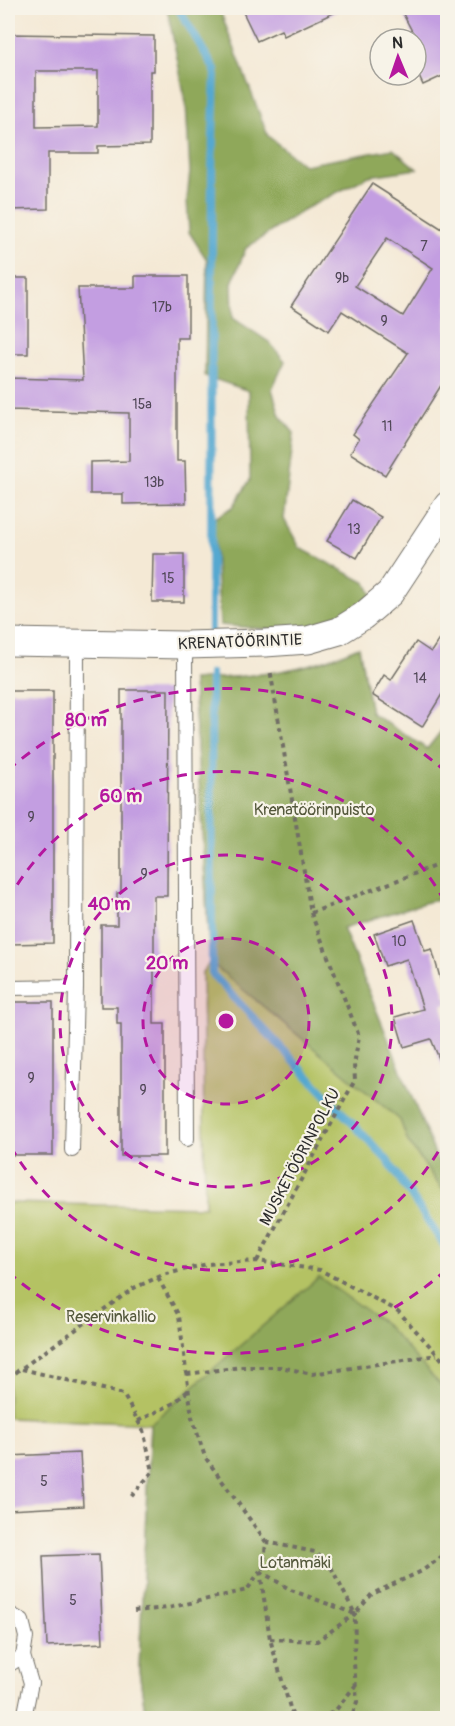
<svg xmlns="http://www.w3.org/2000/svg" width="455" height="1726" viewBox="0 0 455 1726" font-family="Pangolin,sans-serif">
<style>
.green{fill:#b4c264;stroke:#707648;stroke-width:1.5}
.forest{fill:#8fa85a;stroke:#5d6a42;stroke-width:1.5}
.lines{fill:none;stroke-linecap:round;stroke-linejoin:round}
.stream{stroke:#55a8d0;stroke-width:8}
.building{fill:#c39ee1;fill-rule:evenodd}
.lane-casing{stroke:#716e66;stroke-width:16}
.street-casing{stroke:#716e66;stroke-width:29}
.path{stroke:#716e66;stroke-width:4;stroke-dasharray:4.5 4.5;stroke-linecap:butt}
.lane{stroke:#fff;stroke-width:14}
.street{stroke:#fff;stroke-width:27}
.ring{fill:none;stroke:#b5179e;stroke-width:3;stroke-dasharray:10 8}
.labels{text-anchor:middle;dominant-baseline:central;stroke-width:4.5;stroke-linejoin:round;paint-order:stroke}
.number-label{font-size:14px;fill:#514858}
.street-label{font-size:16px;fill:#2b2b2b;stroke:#f7f3e8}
.park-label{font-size:16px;fill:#54583c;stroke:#f7f3e8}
.centre{fill:#b5179e;stroke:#f7f3e8;stroke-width:3}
.ring-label{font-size:18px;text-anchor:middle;font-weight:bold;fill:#b5179e;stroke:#f7f3e8;stroke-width:4.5;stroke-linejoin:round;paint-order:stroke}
</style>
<rect width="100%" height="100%" fill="#f7f3e8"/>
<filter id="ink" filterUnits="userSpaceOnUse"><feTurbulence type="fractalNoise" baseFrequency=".0167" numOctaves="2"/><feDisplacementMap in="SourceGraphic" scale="12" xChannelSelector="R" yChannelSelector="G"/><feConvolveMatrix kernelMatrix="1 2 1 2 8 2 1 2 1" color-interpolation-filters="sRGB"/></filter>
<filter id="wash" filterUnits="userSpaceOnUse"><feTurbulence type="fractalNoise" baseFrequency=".008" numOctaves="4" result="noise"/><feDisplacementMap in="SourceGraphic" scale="24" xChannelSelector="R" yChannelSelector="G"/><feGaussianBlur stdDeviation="1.35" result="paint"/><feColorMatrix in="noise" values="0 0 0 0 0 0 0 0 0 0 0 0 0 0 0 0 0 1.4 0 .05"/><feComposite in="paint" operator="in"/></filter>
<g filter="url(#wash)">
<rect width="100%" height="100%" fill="#f4e9d5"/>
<path class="green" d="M359,647l12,66 56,36 20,-25 -117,200 78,218 39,54v522h-301l-7,-48 11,-246 -142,-6v-215l197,4 -3,-235 8,-10 -17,-282c62,-4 109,-7 166,-33z"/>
<g class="forest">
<path d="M167,8h52l49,128 36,29 89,-16 24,20 -48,7 -64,33 -59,39 -14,35 1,35 36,24 16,19 -13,28 8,27 14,17 -10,86 16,29 66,35 6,12c-11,8 -23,19 -35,25 -31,16 -83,8 -117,5l-7,-106 20,-12 17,-27 -1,-89 -44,-15 2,-116 -18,-28 -2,-33 3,-27 -4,-69z"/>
<path d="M359,647l12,66 56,36 20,-25v172l-104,32 94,231 10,16v21l-39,-54 -8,-22 -190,-158 -17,-282c62,-4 109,-7 166,-33z"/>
<path d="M319,1277l66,47 62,68v326h-301l-7,-48 11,-246z"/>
</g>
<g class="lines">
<g class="stream">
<path d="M178,8l37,62 -3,101 -1,465"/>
<path d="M211,674l1,300 175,186 61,91"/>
</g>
</g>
<g id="blocks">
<g class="building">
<path d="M241,8h103l-60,28 -3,-6 -24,11z"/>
<path d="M400,8h40l7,15v51l-24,11 -7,-15v-31z"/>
<path d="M8,34l146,2v35h-4v74l-52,1v7h-50v56l-40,1zM36,71h62v55l-62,1z"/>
<path d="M372,184l75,48v144l-62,99 -35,-22 9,-14 -6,-5 55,-81 -66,-42 -13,20 -38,-25zM387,238l46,30 -30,48 -48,-30z"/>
<path d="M135,276h53v62h-11v123h8l1,42 -63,1v-10h-33v-32l39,-1v-48l-121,-3v-32l75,2 -5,-92h57z"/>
<rect x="8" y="278" width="20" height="76"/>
<path d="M352,500l29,17 -24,41 -30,-17z"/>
<path d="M153,554h31v48h-32z"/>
<path d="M447,627v59l-25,41 -50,-32 12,-20 7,5 25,-38 15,10z"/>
<path d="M121,690h47l-1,206h-13v128h11v132h-44v-132h-4v-17h-16v-82h16v-32h4z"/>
<path d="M10,691h43v252l-43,1z"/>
<path d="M414,920l11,31 7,-2 15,54 -5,2 5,20v53l-16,-39 -27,8 -9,-30 28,-8 -16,-50 -22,7 -11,-32z"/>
<rect x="8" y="1002" width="45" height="153"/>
<path d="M80,1453l3,53 -75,4v-54z"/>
<path d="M99,1554l4,89 -56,3 -4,-90z"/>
</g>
</g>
</g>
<g filter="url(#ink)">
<use href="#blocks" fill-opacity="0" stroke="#716e66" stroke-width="1.5"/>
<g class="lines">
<defs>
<g id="lane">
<path d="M185,645l2,494"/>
<path d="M8,988l68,-1 1,-343"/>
<path d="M72,1150l4,-163"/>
<path d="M8,1613l14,8 4,16 -3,19 -13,8"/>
<path d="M23,1656l8,27 -7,35"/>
</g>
<path id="street" d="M8,642l177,3 80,-2 43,-3 31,-9 24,-15 27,-23 58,-88"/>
</defs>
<use href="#lane" class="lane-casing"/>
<use href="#street" class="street-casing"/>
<g class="path">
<path d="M311,913l137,-52"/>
<path d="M257,1261l98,-181 -1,-15 5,-29 -48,-123 -41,-244"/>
<path d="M158,1278l21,38 13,101 13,40 61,85 -3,31"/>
<path d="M22,1369l101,25 20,36 10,41 -23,27"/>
<path d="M187,1374l55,-7h39l31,7 125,-19"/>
<path d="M8,1378l126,-90 29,-13 44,-11 50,-3 63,9 78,41 50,55"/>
<path d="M138,1421l36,-18 14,-12"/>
<path d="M266,1542l49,10 16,15 24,47"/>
<path d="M260,1571l31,19 64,24 17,-20 50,-23 26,-19"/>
<path d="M260,1571l10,68 23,79"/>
<path d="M134,1611l34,-3 79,-18 13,-19"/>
<path d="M270,1639l47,2 38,-27 -1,49 3,39 -6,16"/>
<path d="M321,1718l14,-7 20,-25"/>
</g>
<use href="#lane" class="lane"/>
<use href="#street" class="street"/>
</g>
</g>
<circle cx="226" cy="1021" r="83" fill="#b5179e" fill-opacity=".12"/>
<g class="ring">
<circle cx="226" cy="1021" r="83"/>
<circle cx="226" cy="1021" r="166"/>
<path d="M447 1136A249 249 0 0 1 8 1142M8 900A249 249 0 0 1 447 906"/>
<path d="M446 1270A332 332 0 0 1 8 1272M8 770A332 332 0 0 1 446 772"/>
</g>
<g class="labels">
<g class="number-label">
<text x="424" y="246">7</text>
<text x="342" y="278">9b</text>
<text x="162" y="307">17b</text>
<text x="384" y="321">9</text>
<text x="142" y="404">15a</text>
<text x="387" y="426">11</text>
<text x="154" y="482">13b</text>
<text x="354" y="529">13</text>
<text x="168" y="578">15</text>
<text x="420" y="678">14</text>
<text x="31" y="817">9</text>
<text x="144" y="874">9</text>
<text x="399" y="941">10</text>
<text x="31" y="1078">9</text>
<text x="143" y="1090">9</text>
<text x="44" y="1481">5</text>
<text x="73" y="1600">5</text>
</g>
<g class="street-label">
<text transform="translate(240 642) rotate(-2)">KRENATÖÖRINTIE</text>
<text transform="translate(300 1157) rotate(-62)">MUSKETÖÖRINPOLKU</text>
</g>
<g class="park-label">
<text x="314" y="810">Krenatöörinpuisto</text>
<text x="111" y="1317">Reservinkallio</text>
<text x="295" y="1563">Lotanmäki</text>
</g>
</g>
<circle cx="226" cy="1021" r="9" class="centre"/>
<g class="ring-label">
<text x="86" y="726">80 m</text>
<text x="121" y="802">60 m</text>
<text x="109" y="910">40 m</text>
<text x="167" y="969">20 m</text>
</g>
<rect width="455" height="1726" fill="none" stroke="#f7f3e8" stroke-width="30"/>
<g transform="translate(398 57) rotate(358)"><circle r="28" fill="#f7f3e8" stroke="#a5a39c" stroke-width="1.5"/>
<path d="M0-4.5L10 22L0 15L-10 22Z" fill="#b5179e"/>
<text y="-9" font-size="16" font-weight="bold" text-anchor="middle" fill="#2b2b2b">N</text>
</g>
</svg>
